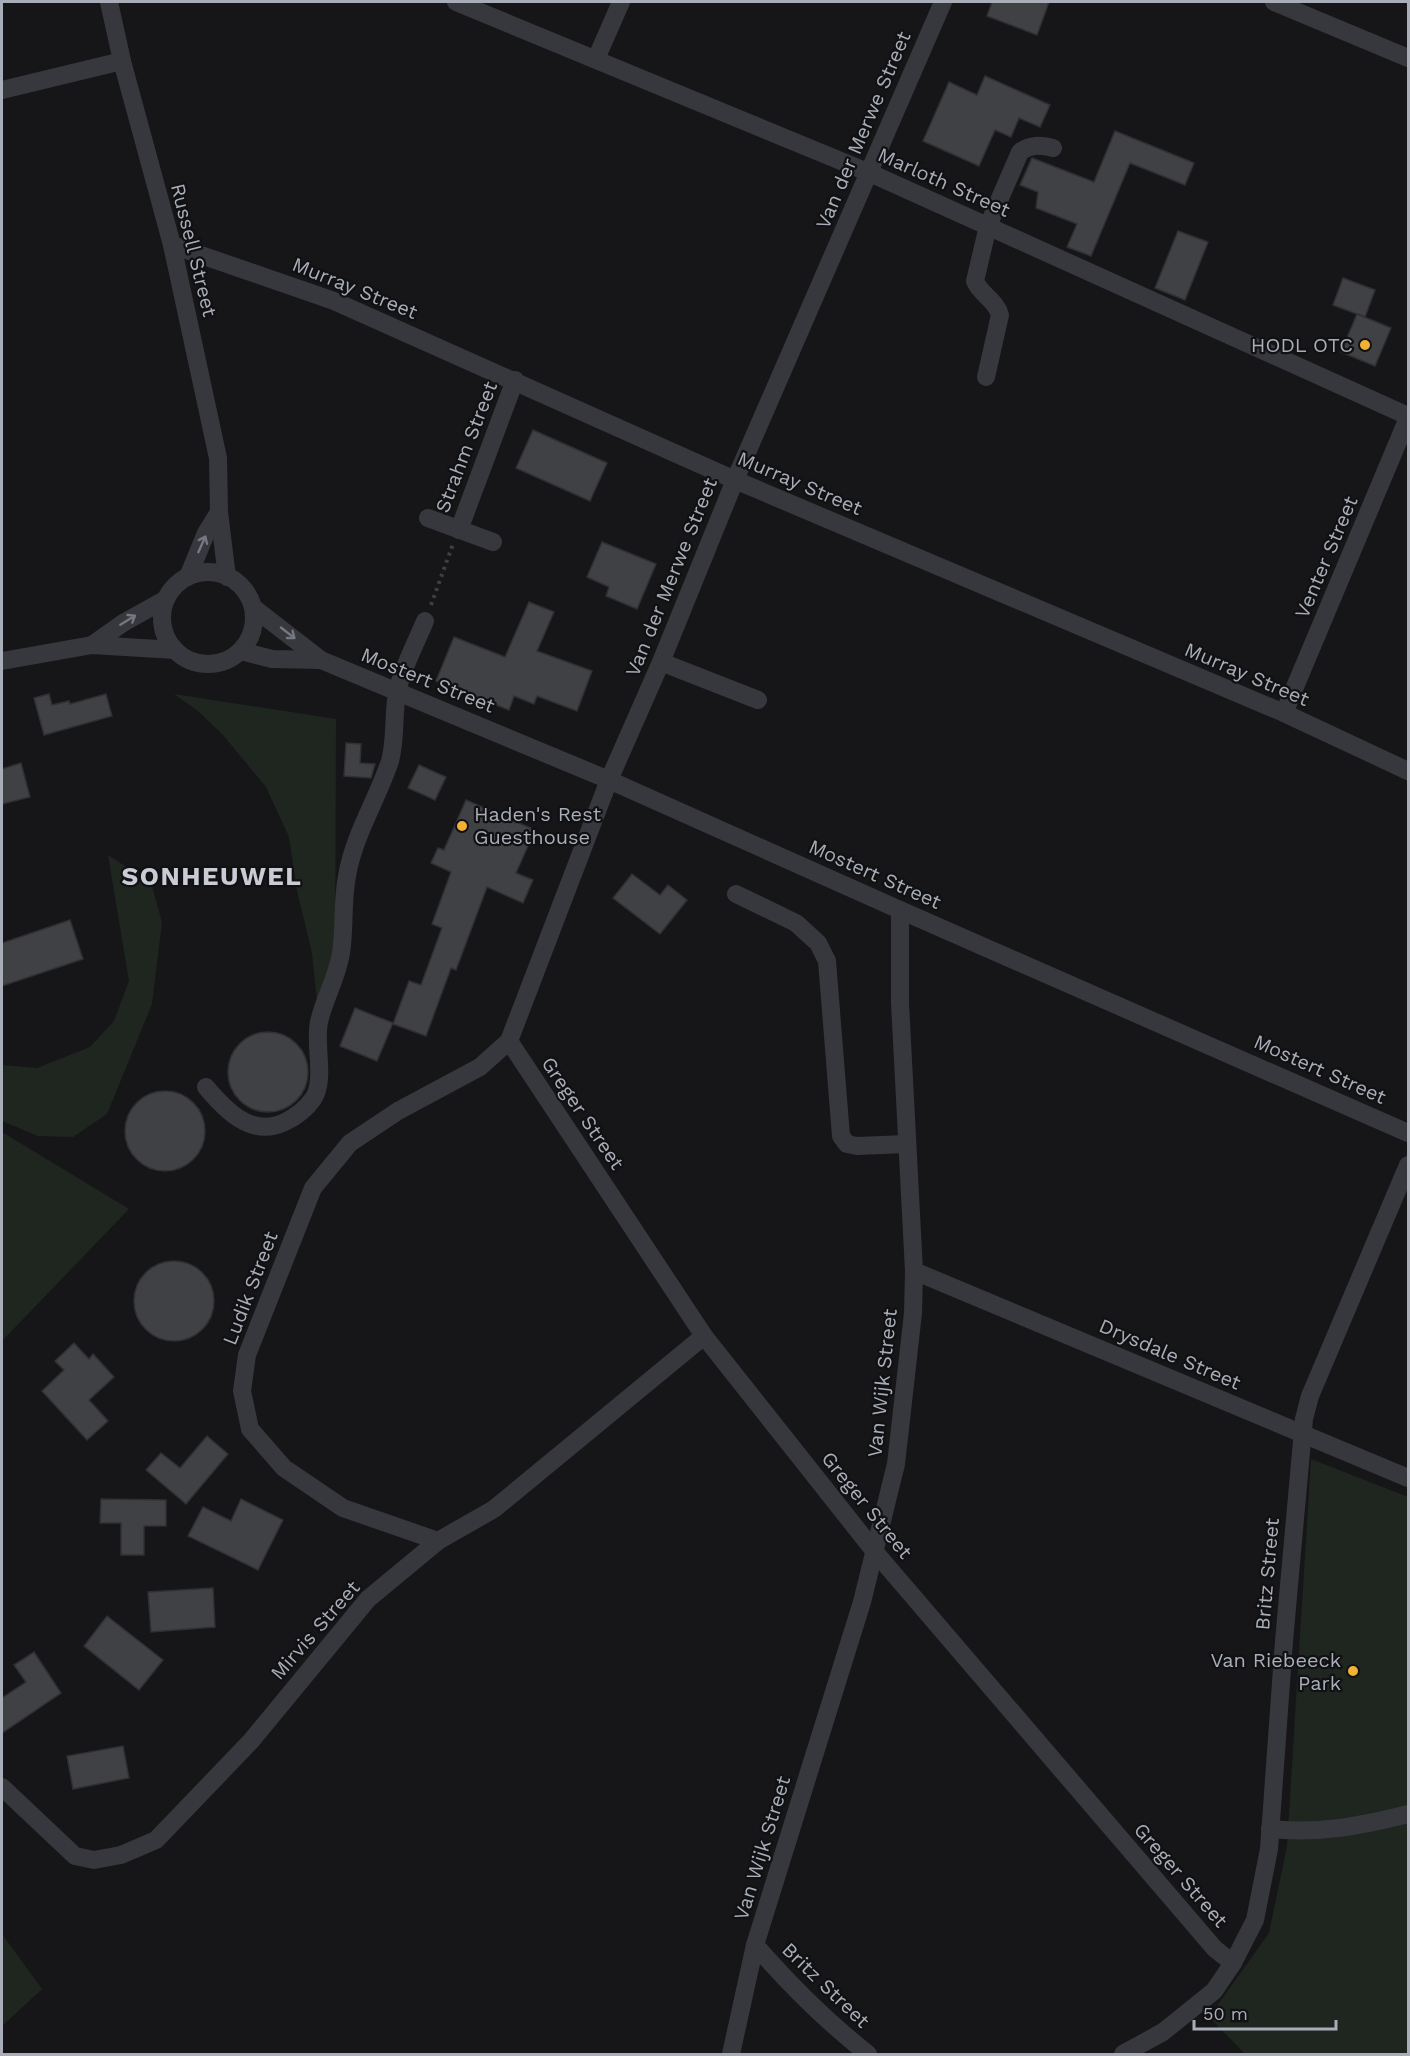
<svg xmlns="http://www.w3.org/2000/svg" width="1410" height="2056" viewBox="0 0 1410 2056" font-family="'Work Sans',sans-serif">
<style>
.green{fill:#1e261f}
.building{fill:#404145;stroke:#303034;stroke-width:1.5}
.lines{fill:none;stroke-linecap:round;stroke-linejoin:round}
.path{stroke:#3d3f44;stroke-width:4;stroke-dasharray:3 4.5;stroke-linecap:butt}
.minor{stroke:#37383d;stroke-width:18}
.oneway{stroke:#757881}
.poi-dot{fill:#f2b134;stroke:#111113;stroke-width:2}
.labels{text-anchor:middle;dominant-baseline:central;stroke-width:4.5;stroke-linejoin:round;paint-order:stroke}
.street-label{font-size:20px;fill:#a8adb8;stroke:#111113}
.poi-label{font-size:20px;fill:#a8adb8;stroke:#111113;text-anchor:end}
.district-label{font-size:26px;font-weight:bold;letter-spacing:1.5px;fill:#c9ccd4;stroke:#111113}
</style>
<rect width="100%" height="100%" fill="#161618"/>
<g class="green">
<path d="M174,694l162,25 -1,259 -16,44 -7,-69 -15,-62 -8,-54 -23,-50 -43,-52 -25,-24z"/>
<path d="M108,855l43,28 11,39 -10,82 -45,110 -34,23 -35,-1 -36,-15v-56l35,3 53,-21 24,-26 15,-40z"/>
<path d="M2,1132l127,77 -127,132z"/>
<path d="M1311,1459l97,38v557h-163l-36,-37 60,-84 18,-87z"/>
<path d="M2,1934l40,55 -40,37z"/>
</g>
<g class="building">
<path d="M992,2h57l-12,33 -50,-19z"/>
<path d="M985,76l65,29 -10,22 -21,-9 -8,19 -16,-7 -16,36 -56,-25 26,-59 28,13z"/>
<path d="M1115,131l79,32 -9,22 -55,-22 -39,93 -24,-9 10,-23 -41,-16 2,-16 -18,-7 12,-27 62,24z"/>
<path d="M1178,231l30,11 -23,58 -30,-12z"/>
<path d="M1343,278l32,12 -10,27 -32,-12z"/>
<path d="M1357,314l34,14 -16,38 -34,-14z"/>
<path d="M533,430l74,33 -17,38 -74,-33z"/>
<path d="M602,542l54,22 -19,45 -31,-13 3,-9 -22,-10z"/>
<path d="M529,602l25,10 -17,39 55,20 -15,40 -40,-15 -3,8 -20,-8 -5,14 -73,-29 18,-44 51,20z"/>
<path d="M49,694l3,11 17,-4 1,3 36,-10 6,22 -68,19 -10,-37z"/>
<path d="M346,743l15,1 -1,19 15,1 -4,14 -27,-2z"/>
<path d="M21,763l9,34 -28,7v-35z"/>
<path d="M419,765l27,12 -11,23 -27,-12z"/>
<path d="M466,800l69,30 -19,43 17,7 -10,23 -36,-16 -31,83 -5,-2 -25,68 -33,-12 16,-43 12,4 21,-57 -10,-4 19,-52 -20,-9 7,-15 6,2z"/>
<path d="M632,874l28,21 8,-10 19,15 -27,34 -47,-36z"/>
<path d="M70,920l13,39 -81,27v-43z"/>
<path d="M355,1008l38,15 -16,38 -37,-15z"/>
<circle cx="268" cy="1072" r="40"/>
<circle cx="165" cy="1131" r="40"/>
<circle cx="174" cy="1301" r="40"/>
<path d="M74,1343l15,16 4,-5 21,23 -25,23 19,21 -21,19 -45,-49 22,-21 -9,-9z"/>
<path d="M207,1436l21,18 -42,50 -40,-34 15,-17 19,15z"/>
<path d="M101,1499l65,1v26h-22v29h-23v-32h-21z"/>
<path d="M241,1499l42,21 -25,50 -70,-34 15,-29 28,14z"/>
<path d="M213,1588l2,39 -64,5 -3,-40z"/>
<path d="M107,1616l56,44 -24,30 -55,-44z"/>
<path d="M34,1652l27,41 -59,40v-35l24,-16 -12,-17z"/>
<path d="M123,1746l6,32 -56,11 -6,-33z"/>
</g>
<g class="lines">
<path class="path" d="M431,605l22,-61"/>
<g class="minor">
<path d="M109,2l13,59 50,184 46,213 1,54 8,65"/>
<path d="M456,2l414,171 538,243"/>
<path d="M1274,2l134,56"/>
<path d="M596,59l25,-57"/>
<path d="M2,90l120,-29"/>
<path d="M172,245l162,56 401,179 549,233 124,58"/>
<path d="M986,377l14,-62c-4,-15 -20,-21 -25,-34l13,-55 32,-74c11,-8 20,-7 33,-4"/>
<path d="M428,518l65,24"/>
<path d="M459,530l56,-150"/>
<circle cx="208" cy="618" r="46"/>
<path d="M188,577l18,-44 13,-21"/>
<path d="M254,608l67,52 288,120 291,130 508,223"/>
<path d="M92,645l31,-22 43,-24"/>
<path d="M241,651l31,8 49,1"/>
<path d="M2,661l90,-16 83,5"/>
<path d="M661,662l97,38"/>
<path d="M1284,713l124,-295"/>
<path d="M736,894l60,29 22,20 9,18 14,175 6,8 10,2 50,-2"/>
<path d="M509,1041l195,295 171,216 340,397 18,14"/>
<path d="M206,1087c20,24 46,51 79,35 12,-6 21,-13 28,-23 13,-19 1,-54 6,-77 5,-23 18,-44 22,-69 4,-25 1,-52 6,-77 7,-41 30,-76 43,-115 6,-21 3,-46 7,-68 3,-20 20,-52 28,-72"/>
<path d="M914,1271l494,207"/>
<path d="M438,1541l-95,-33 -59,-40 -34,-39 -8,-38 5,-36 66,-167 37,-45 48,-32 82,-44 29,-26 100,-261 52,-118 74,-182 208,-478"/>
<path d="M2,1787l73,69 19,4 27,-5 35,-15 95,-99 117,-142 70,-58 56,-32 210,-173"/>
<path d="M1270,1829c49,5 91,-3 138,-15"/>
<path d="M755,1945c35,40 72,77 113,109"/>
<path d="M731,2054l24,-109 107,-343 34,-138 17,-151 1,-42 -14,-268v-93"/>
<path d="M1123,2054l40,-22 51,-41 19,-28 22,-43 14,-71 15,-208 20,-222 6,-23 98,-231"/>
</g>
</g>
<defs><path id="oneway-shaft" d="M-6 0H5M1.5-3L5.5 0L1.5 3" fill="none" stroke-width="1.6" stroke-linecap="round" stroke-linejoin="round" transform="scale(1.5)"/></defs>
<g class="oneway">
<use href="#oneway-shaft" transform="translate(202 544) rotate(-66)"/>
<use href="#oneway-shaft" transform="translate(128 620) rotate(-32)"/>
<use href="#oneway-shaft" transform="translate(288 633) rotate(38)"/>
</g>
<g class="poi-dot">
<circle cx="1365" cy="345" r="6"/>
<circle cx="462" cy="826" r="6"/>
<circle cx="1353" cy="1671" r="6"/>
</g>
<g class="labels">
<g class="street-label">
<text transform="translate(863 130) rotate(-67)">Van der Merwe Street</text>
<text transform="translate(944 182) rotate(24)">Marloth Street</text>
<text transform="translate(194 250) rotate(76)">Russell Street</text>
<text transform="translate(355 288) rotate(22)">Murray Street</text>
<text transform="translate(466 447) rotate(-69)">Strahm Street</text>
<text transform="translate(800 483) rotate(23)">Murray Street</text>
<text transform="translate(1326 557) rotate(-67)">Venter Street</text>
<text transform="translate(671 577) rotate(-68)">Van der Merwe Street</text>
<text transform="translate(1247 674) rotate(23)">Murray Street</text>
<text transform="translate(428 680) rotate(22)">Mostert Street</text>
<text transform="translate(875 874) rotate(24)">Mostert Street</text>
<text transform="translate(1320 1069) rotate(24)">Mostert Street</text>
<text transform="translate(583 1113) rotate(56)">Greger Street</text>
<text transform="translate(250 1288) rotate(-69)">Ludik Street</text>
<text transform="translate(1170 1354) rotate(23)">Drysdale Street</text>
<text transform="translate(882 1383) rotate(-84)">Van Wijk Street</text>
<text transform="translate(867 1505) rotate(51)">Greger Street</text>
<text transform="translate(1267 1574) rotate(-85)">Britz Street</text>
<text transform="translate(315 1630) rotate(-49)">Mirvis Street</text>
<text transform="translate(762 1848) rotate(-73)">Van Wijk Street</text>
<text transform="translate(1181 1875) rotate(49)">Greger Street</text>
<text transform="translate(826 1985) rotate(44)">Britz Street</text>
</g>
<g class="poi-label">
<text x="1353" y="345">HODL OTC</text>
<text x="474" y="814" text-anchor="start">Haden's Rest<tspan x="474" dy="23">Guesthouse</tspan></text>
<text x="1341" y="1660">Van Riebeeck<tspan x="1341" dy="23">Park</tspan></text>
</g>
<g class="district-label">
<text x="212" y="876">SONHEUWEL</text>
</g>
</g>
<rect width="1410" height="2056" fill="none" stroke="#a8adb8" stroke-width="6"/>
<path d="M1194 2020v9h142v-9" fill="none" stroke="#a8adb8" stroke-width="3"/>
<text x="1203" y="2020" font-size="18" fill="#a8adb8" stroke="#111113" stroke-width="4.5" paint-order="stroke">50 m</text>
</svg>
